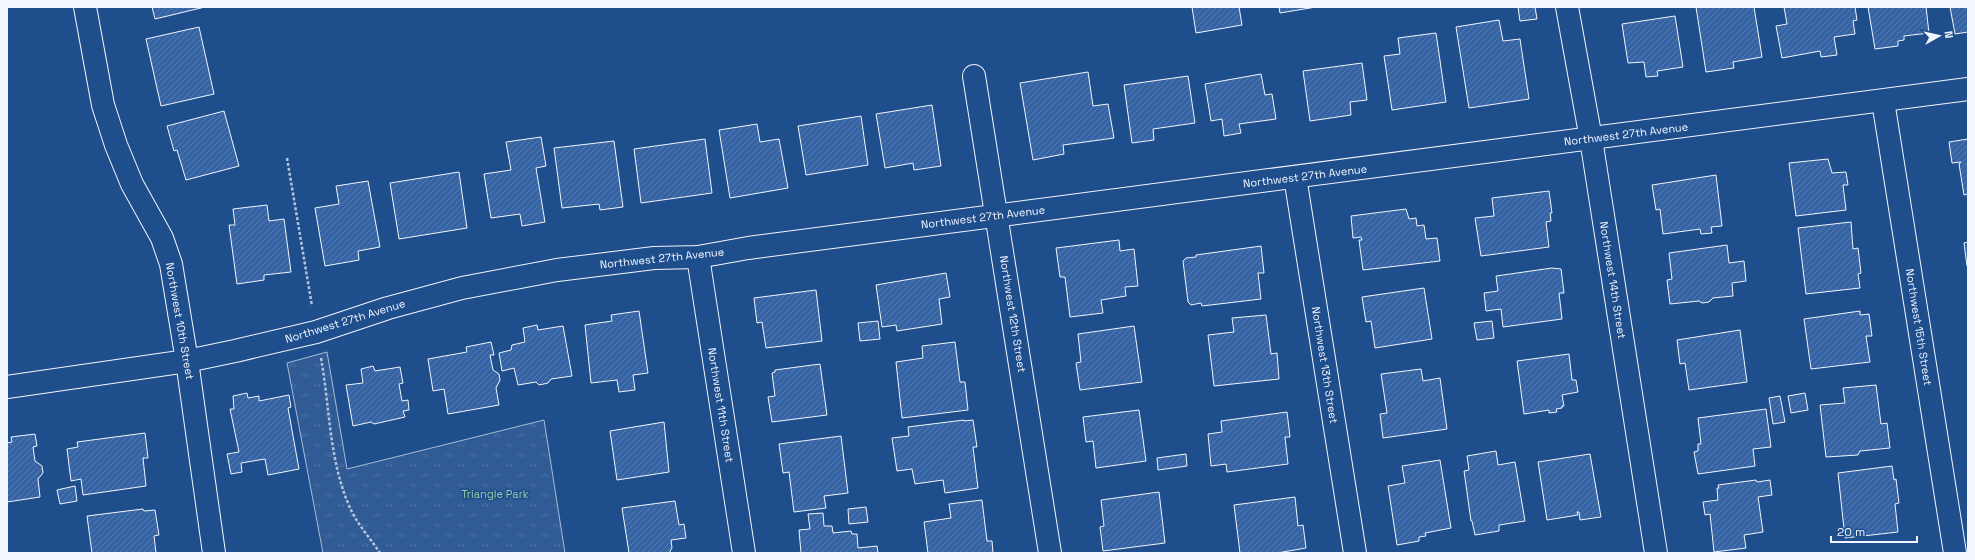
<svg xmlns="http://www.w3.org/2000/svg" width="1975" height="560" viewBox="0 0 1975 560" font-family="'Space Grotesk',sans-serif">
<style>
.grass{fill:url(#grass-tufts);stroke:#a8bbd7}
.building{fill:url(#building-hatch);stroke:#f2f6ff}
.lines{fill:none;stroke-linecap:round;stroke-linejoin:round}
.street-casing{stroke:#f2f6ff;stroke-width:24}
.path{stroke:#b3c4dc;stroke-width:2.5;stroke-dasharray:3 2;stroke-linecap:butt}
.street{stroke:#1f4e8c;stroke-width:22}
.labels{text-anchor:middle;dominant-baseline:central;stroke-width:3;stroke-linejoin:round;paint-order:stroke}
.street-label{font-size:11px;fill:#f2f6ff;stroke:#1f4e8c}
.park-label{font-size:11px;fill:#97c8a6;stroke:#1f4e8c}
</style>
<defs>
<pattern id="grass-tufts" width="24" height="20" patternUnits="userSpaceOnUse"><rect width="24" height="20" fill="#305b95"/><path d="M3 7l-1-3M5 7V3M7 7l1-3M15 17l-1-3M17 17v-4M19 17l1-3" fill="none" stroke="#4e73a5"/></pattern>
<pattern id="building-hatch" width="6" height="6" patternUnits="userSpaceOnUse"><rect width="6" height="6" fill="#3563a3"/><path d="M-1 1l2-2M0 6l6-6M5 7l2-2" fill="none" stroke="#537ab1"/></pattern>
</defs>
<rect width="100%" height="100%" fill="#1f4e8c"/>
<path class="grass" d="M327,352l20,117 197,-49 21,133h-242l-36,-190z"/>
<g class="building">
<path d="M152,7h53l-50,12z"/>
<path d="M1192,7h47l3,18 -46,8z"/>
<path d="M1279,7h37l-36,6z"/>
<path d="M1518,7h17l2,12 -17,2z"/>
<path d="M1696,7h58l8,50 -29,5 1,6 -28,4z"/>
<path d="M1784,7h71l2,13 -4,1 2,13 -21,3 3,18 -16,2 -1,-6 -38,7 -6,-32 11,-2z"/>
<path d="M1868,7h58l3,26 -25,3v4l-6,1v5l-23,3z"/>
<path d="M1950,7h18v25l-13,2z"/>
<path d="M1675,16l8,51 -26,4 1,5 -12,1 -2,-15 -16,1 -6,-39z"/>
<path d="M1499,20l4,21 17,-2 9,60 -60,9 -13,-81z"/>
<path d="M199,27l15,67 -53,12 -15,-67z"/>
<path d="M1436,33l10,69 -54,8 -8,-54 16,-2 -2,-16z"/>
<path d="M1362,63l5,37 -17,2 1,13 -41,6 -7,-50z"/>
<path d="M1088,72l5,34 15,-2 6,34 -51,7 1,9 -31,6 -13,-77z"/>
<path d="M1261,74l4,21 7,-1 4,25 -37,5 2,9 -17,3 -2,-17 -11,2 -6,-37z"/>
<path d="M1188,76l7,47 -42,6 1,11 -22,3 -8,-58z"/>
<path d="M932,105l9,61 -27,4 -1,-7 -28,5 -9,-54z"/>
<path d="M224,111l15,55 -53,14 -9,-30 -3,1 -7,-25z"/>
<path d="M861,116l7,49 -62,10 -8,-49z"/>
<path d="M757,124l3,18 19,-3 9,49 -58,10 -11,-68z"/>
<path d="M541,137l5,29 -10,2 9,54 -23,4 -2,-12 -29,4 -7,-44 27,-4 -5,-28z"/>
<path d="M705,139l7,54 -71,10 -7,-54z"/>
<path d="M1968,139v55l-4,1 -5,-31 2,-2 -9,1 -3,-21z"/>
<path d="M614,141l9,66 -23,3 -1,-6 -37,4 -8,-60z"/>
<path d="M1828,159l4,14 14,-1 2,13h-5l3,25 -50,6 -7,-53z"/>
<path d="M459,172l8,56 -68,11 -9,-56z"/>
<path d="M1716,175l6,51 -11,1 1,6 -11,1 -1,-5 -37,5 -3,-25 -4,1 -4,-25z"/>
<path d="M368,181l12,66 -22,4 1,9 -34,6 -10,-58 24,-4 -3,-18z"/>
<path d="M1549,191l3,22h-2l1,8 -5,1 3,25 -68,9 -6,-38 19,-2 -2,-18z"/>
<path d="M267,205l2,16 15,-2 7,53 -27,3v5l-27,4 -8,-59h6l-2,-16z"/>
<path d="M1406,209l3,10 7,-1 1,8 7,-1 2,14 11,-1 3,23 -77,9 -4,-30h3l-1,-3 -8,1 -2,-22z"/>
<path d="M1851,222l2,27 5,-1 3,25 -3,1 2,14 -54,6 -8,-66z"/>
<path d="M1119,240l1,11 14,-2 4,37 -13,1 1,9 -25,4 2,13 -33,4 -5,-40h-5l-4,-29z"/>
<path d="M1968,242v24h-1l-3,-23z"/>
<path d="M1727,245l2,18 15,-2 2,20 -14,2 1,13 -20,2 -4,4 -7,1 -3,-2 -29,3 -3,-24 5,-1 -3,-26z"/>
<path d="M1261,246l3,27h-6l3,26 -59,7 -1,-3 -10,2 -3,-3 -5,-41 3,-3 10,-1v-2z"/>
<path d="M1552,268l9,1 3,24h-5l3,26 -59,8 -2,-18 -15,2 -2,-18 14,-2 -2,-15z"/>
<path d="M946,273l4,24 -11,2 3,25 -45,7 -1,-6 -14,2 -6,-42z"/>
<path d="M1424,288l8,51 -57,9 -4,-27 -5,1 -4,-25z"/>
<path d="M816,290l6,51 -56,7 -4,-26 -5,1 -3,-25z"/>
<path d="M639,311l9,62 -15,2 2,15 -16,2 -2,-12 -26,3 -6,-58 27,-4 -1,-6z"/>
<path d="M1860,311v4l9,-1 3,22h-6l4,26 -59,7 -7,-50z"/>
<path d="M1266,315l5,39 6,-1 2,26 -65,7 -6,-51 26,-3 -2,-14z"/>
<path d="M878,321l2,18 -20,2 -2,-18z"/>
<path d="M1492,321l2,17 -17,2 -3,-17z"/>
<path d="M537,325l1,5 25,-4 9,50 -21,3 -3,4 -9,2 -3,-3 -18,3 -4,-17 -12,3 -3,-18 12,-3 1,-5 13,-3 -2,-14z"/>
<path d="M1134,326l8,56 -62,8 -4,-27 5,-1 -3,-28z"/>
<path d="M1740,330l7,52 -58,8 -4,-27 -5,1 -3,-24z"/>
<path d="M491,342l3,13h-4l3,15 6,4 1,6 -4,8 3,17 -51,9 -4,-25 -11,2 -5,-32 39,-7 -1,-5z"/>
<path d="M955,342l5,40h5l3,28 -66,8 -6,-56 27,-4 -1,-12z"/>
<path d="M1569,354l3,26h4l2,12 -16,3 2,11h-2v2l-6,1 1,3 -8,1v-3l-25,4 -7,-53z"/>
<path d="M820,364l7,51 -55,7 -4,-25 7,-1 -3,-23 3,-1v-2z"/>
<path d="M373,366l2,5 25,-4 3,16 -4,1 3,17 6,-1 1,10 -6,1 2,6 -31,7 -3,-2 -18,4 -7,-41 17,-2 -2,-14z"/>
<path d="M1421,369l2,12 17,-3 7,51 -64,9 -3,-24 7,-1 -6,-39z"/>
<path d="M1876,385l5,39 6,-1 3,25 -30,3 -2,4 -32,2 -6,-52 25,-2 -2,-15z"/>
<path d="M247,393l1,5 11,-2v5l30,-6 2,12 -3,1 11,61 -31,6 -3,-16 -24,4 1,9 -11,2 -4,-20 12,-2 -9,-43h4l-1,-13z"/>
<path d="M1805,393l3,17 -17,3 -3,-17z"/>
<path d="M1780,396l5,26 -12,2 -4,-26z"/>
<path d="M1766,409l5,38 -18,2 2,17 -57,8 -4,-22 4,-1v-7h3l-3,-26z"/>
<path d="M1139,410l7,51 -50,7 -3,-27 -7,1 -3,-25z"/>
<path d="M1287,412l3,25h-5l3,27 -61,8 -1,-8 -15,2 -3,-32 14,-2 -1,-11z"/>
<path d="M964,420v1l9,-1 4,27h-4l5,41 -33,5 -2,-13 -28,4 -3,-15 -15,2 -5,-33 17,-2 -1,-9z"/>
<path d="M664,422l5,50 -52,8 -7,-49z"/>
<path d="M145,433l3,25h-5l3,28 -63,9 -2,-16 -10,2 -4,-32 11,-2 -1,-5z"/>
<path d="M35,434l2,12 -4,1 2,14 7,5 1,7 -5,6 2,18 -33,5v-59l5,-1 -1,-5z"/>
<path d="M841,436l7,57 -24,3 2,12 -32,4 -5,-40 -6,1 -4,-29z"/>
<path d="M1496,451l2,14 17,-3 10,59 -26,4v6l-24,4 -3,-14h-1l-7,-50 5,-1 -2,-14z"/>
<path d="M1186,454l1,12 -29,4 -1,-12z"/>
<path d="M1590,454l11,63 -21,3 -1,-8h-2l1,3 -31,5 -9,-58z"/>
<path d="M1440,460l11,68 -26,5 1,3 -7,1v4l-22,4 -9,-59 17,-3 -3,-17z"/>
<path d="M1892,466l2,14 2,-1 3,24 -4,1 3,28 -53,6 -7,-65z"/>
<path d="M1756,480l1,2 13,-2 2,15 -14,2 5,35 -19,3 2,13 -32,4 -4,-38 -5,1 -2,-13 15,-2 -1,-12h2l-1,-3z"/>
<path d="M75,486l2,15 -17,3 -3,-14z"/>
<path d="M1159,492l6,51 -62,8 -3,-24 4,-1 -3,-26z"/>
<path d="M1295,497l3,29 5,-1 3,23 -29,5h-37l-6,-48z"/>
<path d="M982,500l5,41h5l1,12h-65l-4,-31 27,-4 -2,-14z"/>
<path d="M675,501l4,24 5,-1 2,14 -15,2 1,8 -3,5h-40l-7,-45z"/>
<path d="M866,507l2,15 -19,2 -1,-15z"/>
<path d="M143,509l1,2 11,-1 4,25 -5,1 2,17h-64l-5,-37z"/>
<path d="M823,513l1,13h8l1,7 18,-2 1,3h5l1,14 19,-2 1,7h-77l-2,-23 11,-1 -2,-15z"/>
</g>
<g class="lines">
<defs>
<g id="street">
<path d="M85,7l18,98 13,40 16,39 30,54 9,26 16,97 27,192"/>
<path d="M1567,7l24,132 65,414"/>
<path d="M974,76l76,477"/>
<path d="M1883,101l72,452"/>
<path d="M1295,177l60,376"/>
<path d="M698,257l46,296"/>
<path d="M7,387l180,-26 48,-10 81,-19 72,-24 74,-20 95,-18 97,-12 44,-1 50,-9 1220,-159"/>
</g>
</defs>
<use href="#street" class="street-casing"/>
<g class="path">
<path d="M287,158l25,148"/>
<path d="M321,358c9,50 8,105 30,152 7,15 20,29 29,43"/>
</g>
<use href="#street" class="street"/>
</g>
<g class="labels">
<g class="street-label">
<text transform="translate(1626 134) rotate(-7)">Northwest 27th Avenue</text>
<text transform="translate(1305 176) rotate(-7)">Northwest 27th Avenue</text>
<text transform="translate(983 217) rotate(-7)">Northwest 27th Avenue</text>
<text transform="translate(662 258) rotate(-6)">Northwest 27th Avenue</text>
<text transform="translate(1613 280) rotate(81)">Northwest 14th Street</text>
<text transform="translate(1013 314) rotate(81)">Northwest 12th Street</text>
<text transform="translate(180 321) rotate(80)">Northwest 10th Street</text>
<text transform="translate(345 321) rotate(-17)">Northwest 27th Avenue</text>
<text transform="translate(1919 327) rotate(81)">Northwest 15th Street</text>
<text transform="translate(1325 365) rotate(81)">Northwest 13th Street</text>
<text transform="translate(721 405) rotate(81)">Northwest 11th Street</text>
</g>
<g class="park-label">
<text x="495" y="494">Triangle Park</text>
</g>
</g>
<rect width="1975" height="560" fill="none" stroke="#f2f6ff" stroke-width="16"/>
<g transform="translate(1939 36) rotate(82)" stroke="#1f4e8c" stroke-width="3" paint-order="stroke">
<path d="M0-3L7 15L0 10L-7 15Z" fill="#f2f6ff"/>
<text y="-6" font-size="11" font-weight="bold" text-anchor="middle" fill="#f2f6ff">N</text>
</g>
<path d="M1831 536v6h86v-6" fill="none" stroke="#f2f6ff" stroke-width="2"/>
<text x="1837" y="536" font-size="12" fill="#f2f6ff" stroke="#1f4e8c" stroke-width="3" paint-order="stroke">20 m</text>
</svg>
